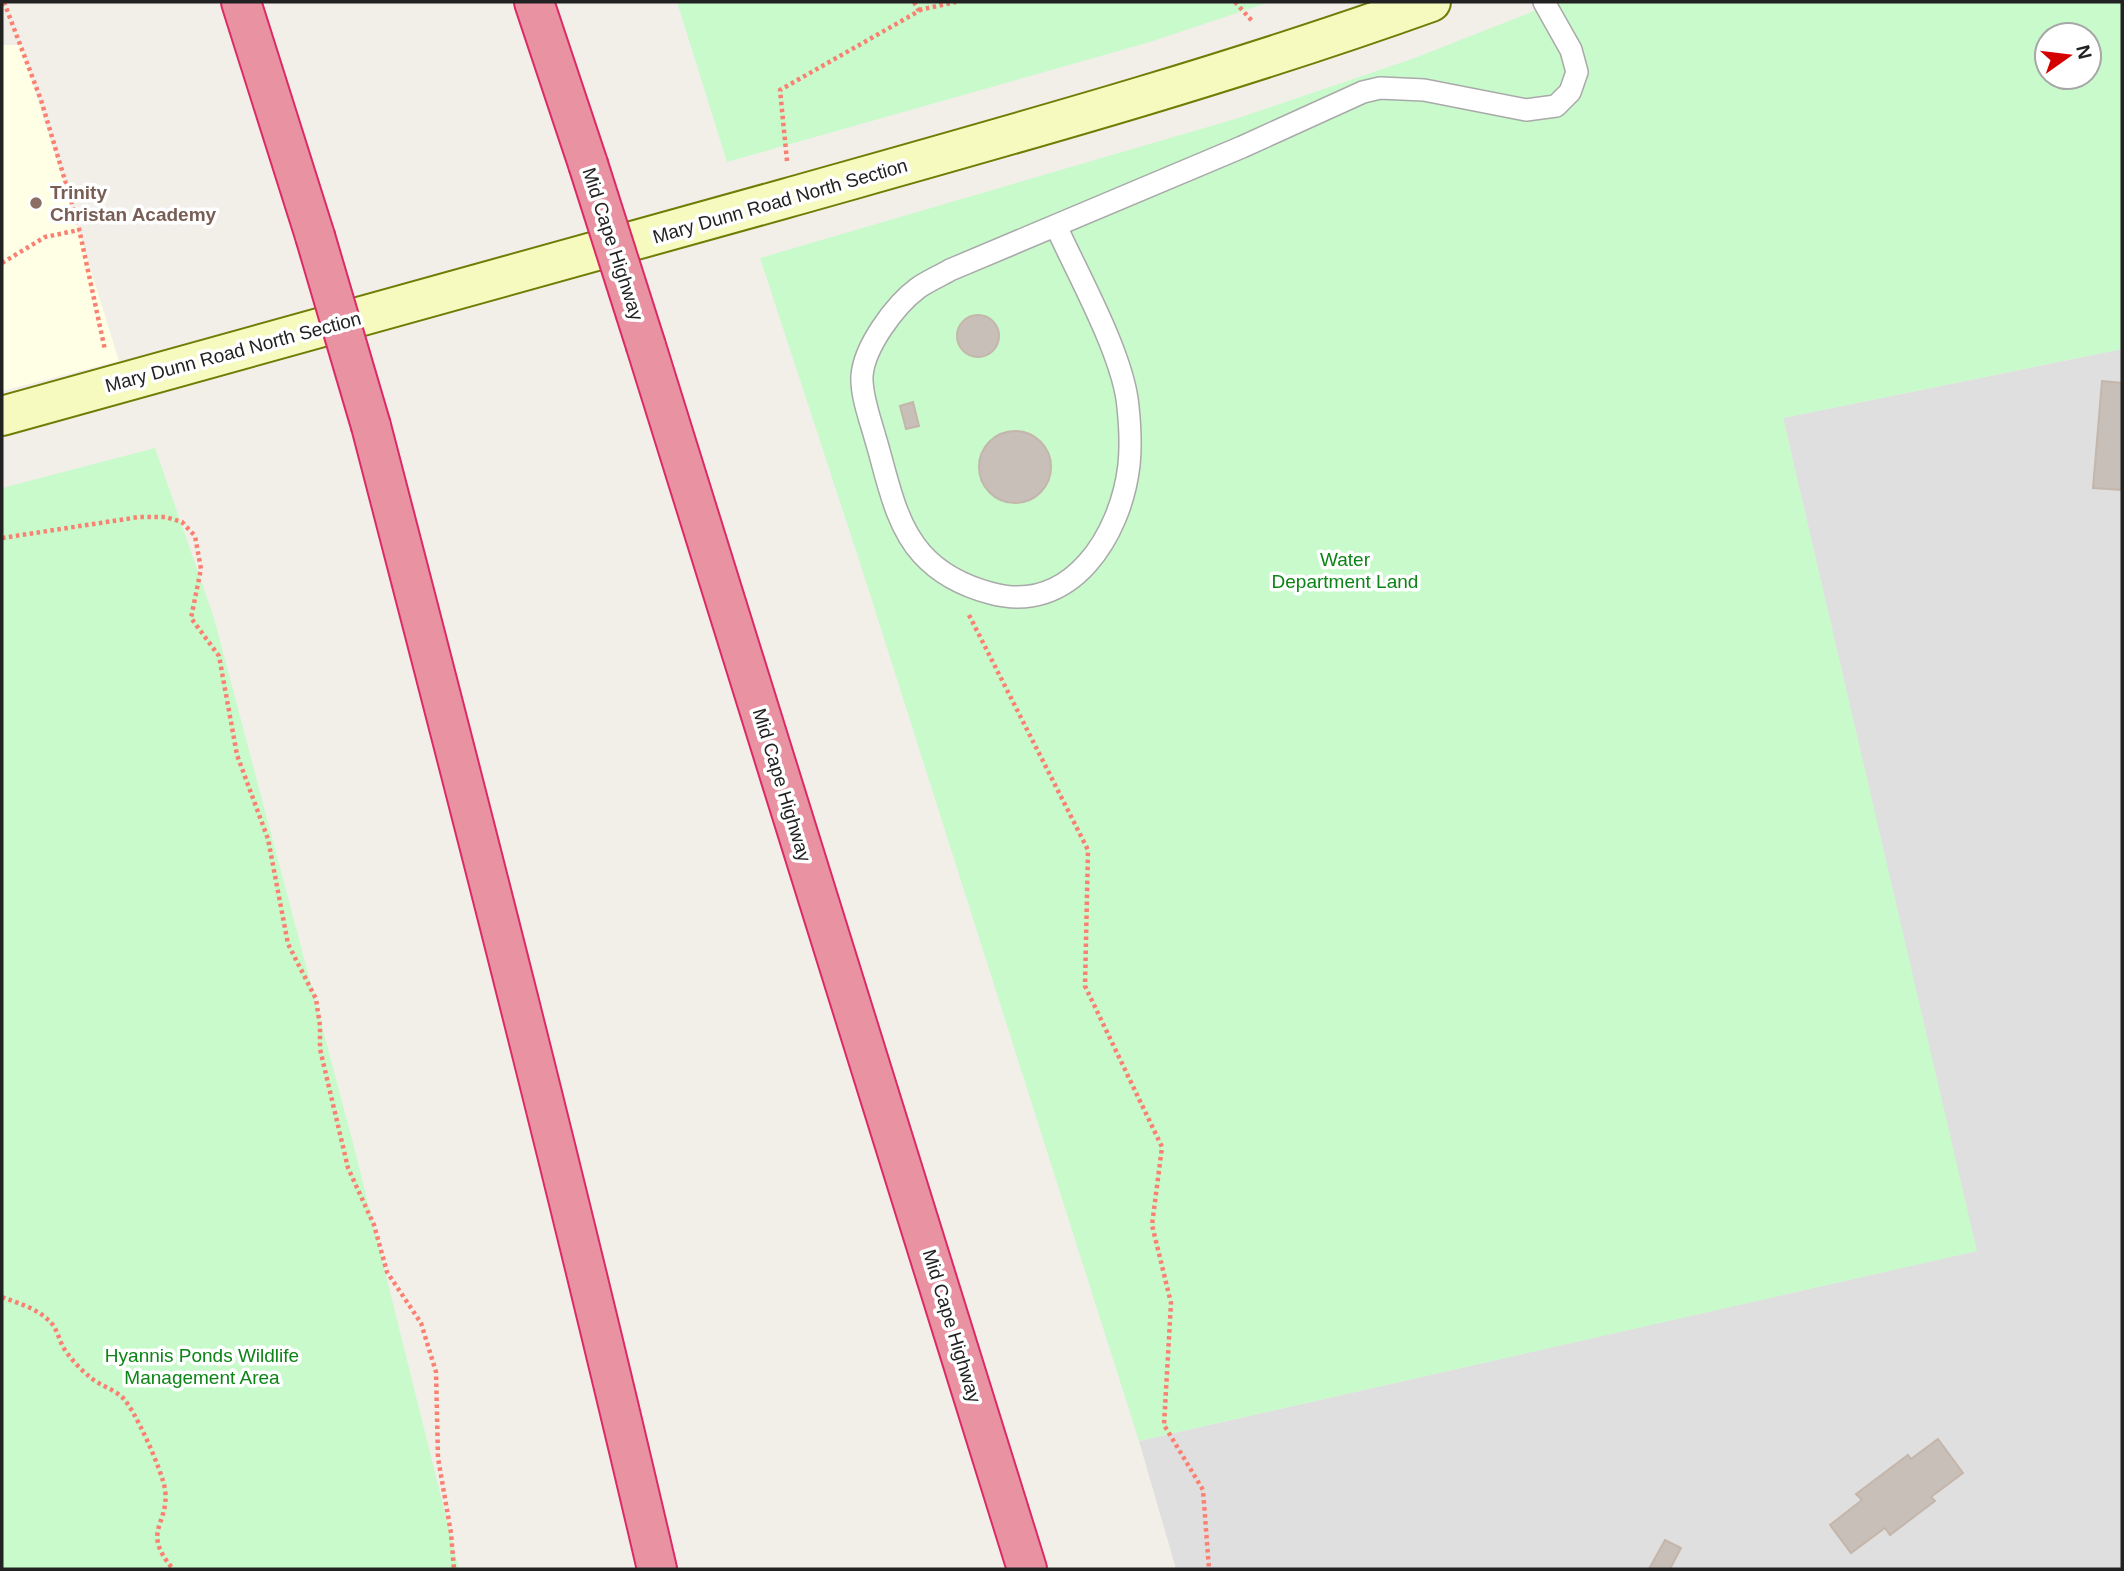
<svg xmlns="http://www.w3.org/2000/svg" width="2124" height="1571" viewBox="0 0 2124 1571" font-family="Arial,sans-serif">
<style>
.residential{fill:#e0dfdf}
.education{fill:#ffffe5}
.park{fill:#c8facc;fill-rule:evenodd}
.building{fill:#c7bfb8;stroke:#c4b6ab;stroke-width:2}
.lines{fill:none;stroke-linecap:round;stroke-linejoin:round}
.lane-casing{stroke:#a9a9a9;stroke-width:24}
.secondary-casing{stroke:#707d05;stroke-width:42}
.highway-casing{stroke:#dc2a67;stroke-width:42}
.path{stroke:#fa8072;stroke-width:4.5;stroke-dasharray:3.5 3.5;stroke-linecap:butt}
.lane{stroke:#fff;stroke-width:21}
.secondary{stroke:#f7fabf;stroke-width:38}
.highway{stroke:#e892a2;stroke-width:38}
.highway-bridge-casing{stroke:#dc2a67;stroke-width:42;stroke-linecap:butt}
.highway-bridge{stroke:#e892a2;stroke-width:38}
.education-dot{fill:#8d6e63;stroke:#fff;stroke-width:2.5}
.labels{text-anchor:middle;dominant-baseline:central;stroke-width:7;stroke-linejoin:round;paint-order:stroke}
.education-label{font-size:19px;font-weight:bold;fill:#785e54;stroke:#fff;text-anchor:start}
.street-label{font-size:19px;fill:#222;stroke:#fff}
.park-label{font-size:19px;fill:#0c8416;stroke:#fff}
</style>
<rect width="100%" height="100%" fill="#f2efe9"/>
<path class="residential" d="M2122,349v1220h-946l-37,-128 837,-190 -193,-833z"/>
<path class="education" d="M2,45h19l98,316 -117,30z"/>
<g class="park">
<path d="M677,2h593l-120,40 -423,120z"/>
<path d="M1557,2h565v347l-339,69 194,833 -838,190 -278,-875 -101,-308 475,-139 177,-60zM2047,35h42v42h-42z"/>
<path d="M155,448l59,170 140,529 105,422h-457v-1081z"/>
</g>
<g class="building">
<circle cx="978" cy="336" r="21"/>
<path d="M2102,381l20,2v107l-29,-2z"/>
<path d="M913,402l6,24 -13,3 -6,-23z"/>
<circle cx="1015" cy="467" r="36"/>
<path d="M1938,1439l25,34 -32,24 4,4 -45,34 -5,-7 -34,25 -21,-28 32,-25 -6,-6 52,-39 3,4z"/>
<path d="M1665,1540l16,8 -11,21h-21z"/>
</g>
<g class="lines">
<defs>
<path id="lane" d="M1056,226c22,49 68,130 72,181 2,19 3,39 1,58 -8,70 -58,151 -139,128 -26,-7 -50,-19 -68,-39 -28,-31 -35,-78 -47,-117 -5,-18 -14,-42 -13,-61 2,-29 33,-71 56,-88 10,-7 22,-12 32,-18l292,-123 121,-55 17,-4 44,2 102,20 30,-4 14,-14 7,-20 -6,-22 -27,-48"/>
<path id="secondary" d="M2,416c262,-72 524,-144 785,-218 216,-61 432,-120 644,-196"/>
<g id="highway">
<path d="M241,2l74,234"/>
<path d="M534,2l54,162"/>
<path d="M646,346l381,1223"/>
<path d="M371,426c99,380 197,761 286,1143"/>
</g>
</defs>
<use href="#lane" class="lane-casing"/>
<use href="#secondary" class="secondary-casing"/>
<use href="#highway" class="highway-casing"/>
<g class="path">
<path d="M4,2l37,98 37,124 27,126"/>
<path d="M1235,2l18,20"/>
<path d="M919,10l37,-8"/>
<path d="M787,161l-7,-71 139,-79 -5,-9"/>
<path d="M2,263l43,-26 34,-7"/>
<path d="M2,538l137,-21h26l17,5 13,14 6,33 -10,49 28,38 18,99 31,84 20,105 28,55 4,27v23l28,119 26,57 13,47 34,51 15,49 2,86 13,75 3,36"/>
<path d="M969,615l119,235 -3,136 77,161 -10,78 19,78 -7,122 39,65 6,79"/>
<path d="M2,1297c18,7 38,12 51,28 4,6 6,13 9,20 6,11 18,24 28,32 9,8 23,12 32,20 13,12 40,74 43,92 5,36 -25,41 8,80"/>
</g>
<use href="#lane" class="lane"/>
<use href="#secondary" class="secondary"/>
<use href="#highway" class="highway"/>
<defs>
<g id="highway-bridge">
<path d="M588,164l58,182"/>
<path d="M315,236l56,190"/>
</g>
</defs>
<use href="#highway-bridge" class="highway-bridge-casing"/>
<use href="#highway-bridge" class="highway-bridge"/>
</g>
<circle class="education-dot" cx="36" cy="203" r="7"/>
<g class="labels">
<g class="education-label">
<text x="50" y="192">Trinity<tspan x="50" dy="22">Christan Academy</tspan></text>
</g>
<g class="street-label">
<text transform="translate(780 201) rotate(-16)">Mary Dunn Road North Section</text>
<text transform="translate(613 244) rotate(72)">Mid Cape Highway</text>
<text transform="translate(233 352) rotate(-15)">Mary Dunn Road North Section</text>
<text transform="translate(782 785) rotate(73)">Mid Cape Highway</text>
<text transform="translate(952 1326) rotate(73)">Mid Cape Highway</text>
</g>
<g class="park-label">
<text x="1345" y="559">Water<tspan x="1345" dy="22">Department Land</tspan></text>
<text x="202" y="1355">Hyannis Ponds Wildlife<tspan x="202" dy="22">Management Area</tspan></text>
</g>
</g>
<rect width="2124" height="1571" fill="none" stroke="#222222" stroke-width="7"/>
<g transform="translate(2068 56) rotate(76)"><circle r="33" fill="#ffffff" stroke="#a7a7a7" stroke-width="2"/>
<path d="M0-5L12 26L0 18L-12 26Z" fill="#d40000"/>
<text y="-10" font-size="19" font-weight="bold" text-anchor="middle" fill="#222222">N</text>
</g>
</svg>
